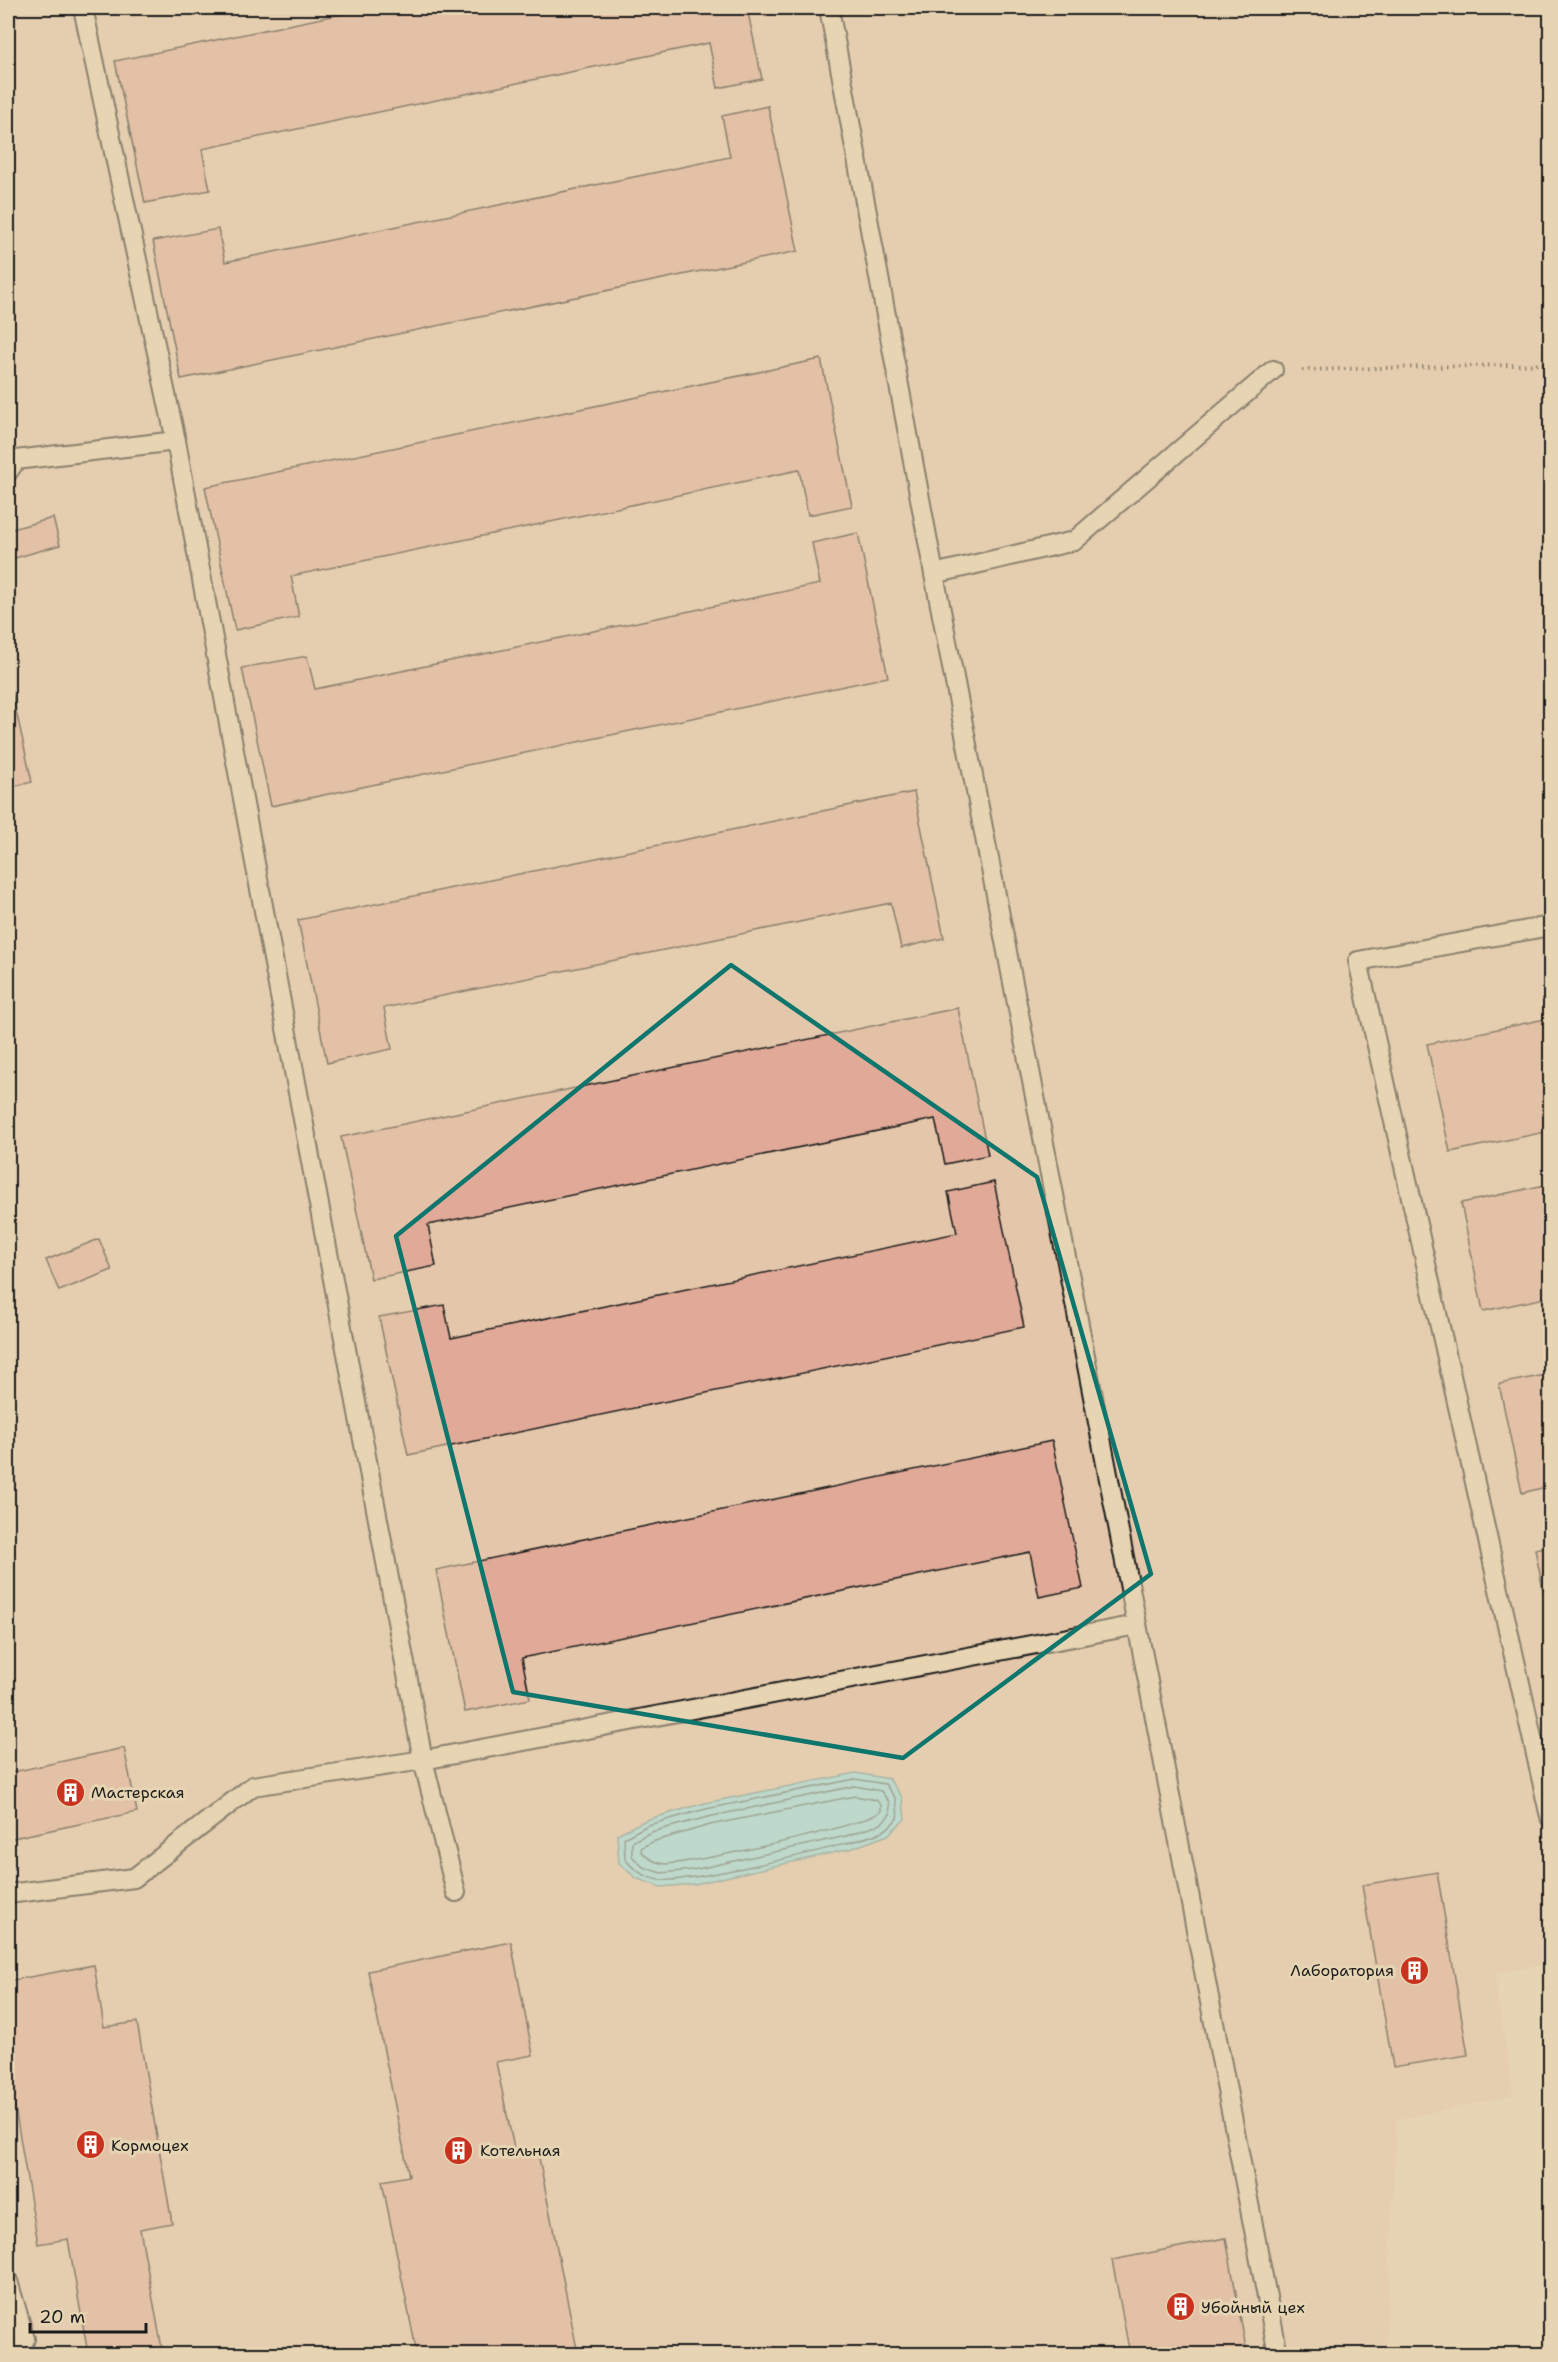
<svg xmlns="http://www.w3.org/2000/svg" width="1558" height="2362" viewBox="0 0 1558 2362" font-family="'Shantell Sans',sans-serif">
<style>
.built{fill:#e4c7aa}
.water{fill:#8edfe8;stroke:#609196;stroke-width:1.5}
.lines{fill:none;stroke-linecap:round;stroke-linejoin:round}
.shore{stroke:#4a6a6e;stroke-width:1.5}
.building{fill:#e1aa98;stroke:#1c1c1c;stroke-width:1.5}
.lane-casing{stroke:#1c1c1c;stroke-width:22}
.path{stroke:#1c1c1c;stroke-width:4;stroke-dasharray:1.5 4.5;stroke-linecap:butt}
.lane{stroke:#e6d4b2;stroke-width:18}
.marked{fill:none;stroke:#0f766e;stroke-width:4.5;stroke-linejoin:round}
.labels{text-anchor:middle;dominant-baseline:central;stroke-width:6;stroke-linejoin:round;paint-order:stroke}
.poi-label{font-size:16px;fill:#1c1c1c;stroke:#e6d4b2;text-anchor:start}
</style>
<rect width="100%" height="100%" fill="#e6d4b2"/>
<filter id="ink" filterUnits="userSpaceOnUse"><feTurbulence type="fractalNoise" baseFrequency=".0167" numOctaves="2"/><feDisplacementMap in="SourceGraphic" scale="12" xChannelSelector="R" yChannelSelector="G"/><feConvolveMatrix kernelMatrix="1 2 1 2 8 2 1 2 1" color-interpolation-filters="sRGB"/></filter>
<g filter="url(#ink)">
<path class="built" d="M8,8h1542v1955l-56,11 19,121 -117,25 -10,234h-1378z"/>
<path class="water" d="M856,1773l33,6 13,18 3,22 -17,16 -38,14 -155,35 -35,3 -24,-9 -17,-15 -2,-29 29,-14 59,-17z"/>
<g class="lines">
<g class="shore">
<path d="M855,1779l30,5 11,15 2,18c-3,4 -8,10 -13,13 -20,13 -202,54 -225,50 -14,-2 -26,-10 -35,-21l-1,-21 24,-13 58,-16z"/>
<path d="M855,1786l26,5 8,11 1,12 -9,10 -35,12 -153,34 -32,3 -18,-6 -11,-11v-14l19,-10 57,-15z"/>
<path d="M855,1796l21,4 5,5v6c-15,15 -190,53 -216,53 -10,-1 -18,-6 -24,-13l1,-4 13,-6 55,-16z"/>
</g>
</g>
<g class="building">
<path d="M370,8h377l15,71 -44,9 -9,-45 -507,106 8,41 -65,13 -30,-142z"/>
<path d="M768,106l30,145 -617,128 -28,-138 65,-12 7,33 505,-105 -8,-41z"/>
<path d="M821,359l31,147 -44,9 -9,-45 -508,106 8,41 -64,13 -30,-143z"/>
<path d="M53,518l7,27 -52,15v-30z"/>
<path d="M858,533l30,144 -617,129 -29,-138 65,-12 8,33 505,-105 -8,-41z"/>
<path d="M9,679l23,103 -24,6v-108z"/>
<path d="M914,792l30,146 -43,10 -10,-45 -507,105 8,41 -65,14 -29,-143z"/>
<path d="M958,1008l30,147 -43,9 -10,-45 -507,106 8,41 -65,13 -30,-142z"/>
<path d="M1550,1018v113l-100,21 -23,-108z"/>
<path d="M994,1182l30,145 -616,128 -29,-138 65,-12 7,33 506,-105 -9,-41z"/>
<path d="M1550,1184v113l-67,14 -22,-108z"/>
<path d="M99,1239l13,31 -53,21 -13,-31z"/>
<path d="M1550,1374v112l-28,7 -23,-109z"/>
<path d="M1052,1441l31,147 -44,9 -9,-45 -508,106 8,41 -65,13 -29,-142z"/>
<path d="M1550,1546v79l-15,-76z"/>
<path d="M124,1748l13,64 -129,27v-66z"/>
<path d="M1437,1872l31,183 -75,12 -31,-182z"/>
<path d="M511,1942l22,113 -37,7 19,91 22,-5 41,206h-161l-35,-173 27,-5 -41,-205z"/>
<path d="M94,1965l10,62 33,-5 35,201 -32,6 23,125h-75l-20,-115 -30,5 -30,-178v-85z"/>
<path d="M1226,2238l21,116h-117l-18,-94z"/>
</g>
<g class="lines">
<defs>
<g id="lane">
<path d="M83,8l93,433 247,1319 33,132"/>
<path d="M829,8l105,566 344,1780"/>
<path d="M8,472l8,-12 160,-19"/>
<path d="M934,574l140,-33 199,-171"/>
<path d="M1550,926l-192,35 192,856"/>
<path d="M8,1894l126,-16 119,-92 170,-26 714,-135"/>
<path d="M8,2281l17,58 -8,15"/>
</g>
</defs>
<use href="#lane" class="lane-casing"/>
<path class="path" d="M1302,370l248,-6"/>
<use href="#lane" class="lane"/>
</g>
</g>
<path d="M0 0H1558V2362H0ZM731,965l306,212 114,397 -248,184 -390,-66 -117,-456z" fill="#e6d4b2" fill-opacity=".55" fill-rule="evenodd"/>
<path class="marked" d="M731,965l306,212 114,397 -248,184 -390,-66 -117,-456z"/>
<defs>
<symbol id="building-disc" viewBox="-11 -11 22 22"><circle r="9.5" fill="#c8321e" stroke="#e6d4b2"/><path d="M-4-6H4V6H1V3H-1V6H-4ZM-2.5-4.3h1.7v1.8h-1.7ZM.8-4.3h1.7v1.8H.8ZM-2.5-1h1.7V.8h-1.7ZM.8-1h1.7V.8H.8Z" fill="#fff"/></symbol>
</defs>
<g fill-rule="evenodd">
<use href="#building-disc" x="54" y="1776" width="33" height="33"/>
<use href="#building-disc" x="1398" y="1954" width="33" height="33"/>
<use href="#building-disc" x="74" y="2128" width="33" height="33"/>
<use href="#building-disc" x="442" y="2134" width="33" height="33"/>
<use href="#building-disc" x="1164" y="2290" width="33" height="33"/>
</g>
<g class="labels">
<g class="poi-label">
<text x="91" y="1792">Мастерская</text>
<text x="1394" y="1970" text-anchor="end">Лаборатория</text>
<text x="111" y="2145">Кормоцех</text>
<text x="480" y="2150">Котельная</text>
<text x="1201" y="2307">Убойный цех</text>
</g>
</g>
<rect width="1558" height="2362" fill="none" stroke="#e6d4b2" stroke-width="30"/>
<rect x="15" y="15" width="1528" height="2332" fill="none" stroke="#1c1c1c" stroke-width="2" filter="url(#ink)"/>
<path d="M30 2323v9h116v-9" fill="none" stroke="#1c1c1c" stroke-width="3"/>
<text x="39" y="2323" font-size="18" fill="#1c1c1c" stroke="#e6d4b2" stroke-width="4.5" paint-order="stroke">20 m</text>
</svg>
